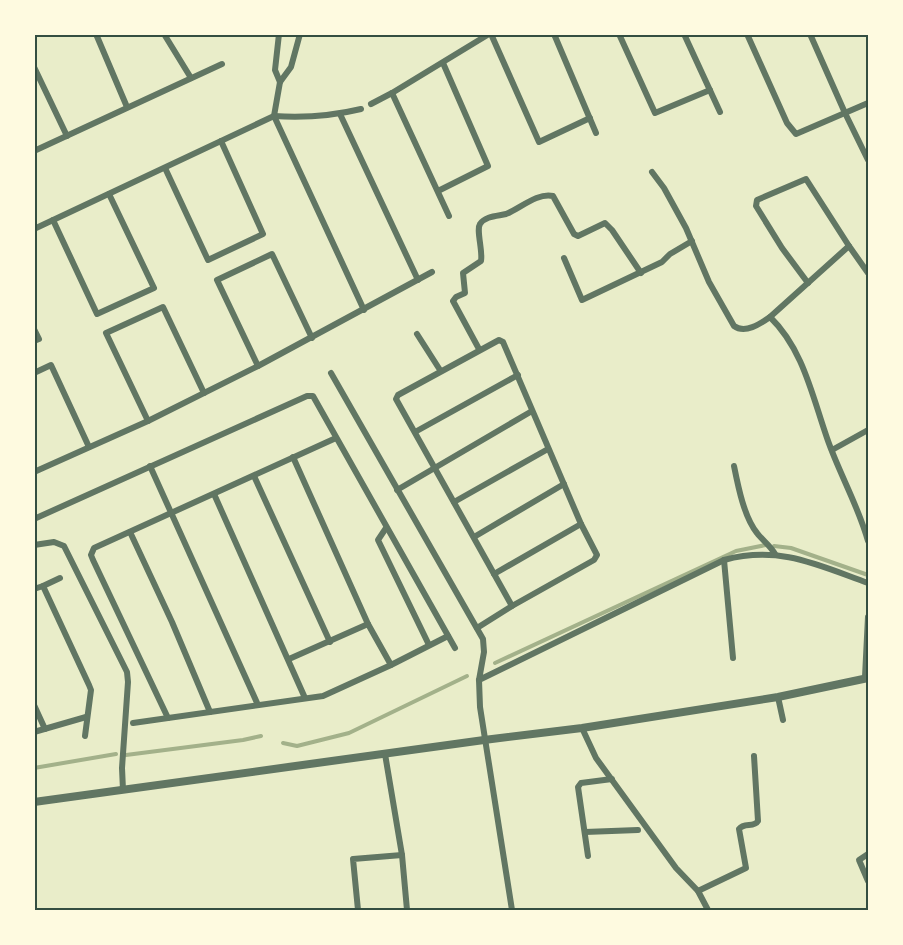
<svg xmlns="http://www.w3.org/2000/svg" width="903" height="945" viewBox="0 0 903 945" font-family="Literata,serif">
<style>
.lines{fill:none;stroke-linecap:round;stroke-linejoin:round}
.stream{stroke:#a3b18a;stroke-width:4}
.minor{stroke:#617663;stroke-width:6}
.tertiary{stroke:#617663;stroke-width:8}
.neatline{fill:none;stroke:#344e41;stroke-width:2}
</style>
<rect width="100%" height="100%" fill="#e9edc9"/>
<g class="lines">
<g class="stream">
<path d="M774,546l17,2 77,27"/>
<path d="M495,663l241,-112 30,-6"/>
<path d="M283,743l14,3 52,-13 118,-57"/>
<path d="M126,755l117,-15 18,-4"/>
<path d="M34,768l82,-14"/>
</g>
<g class="minor">
<path d="M96,34l31,73"/>
<path d="M164,34l27,44"/>
<path d="M279,34l-4,36 5,12"/>
<path d="M300,34l-9,33 -11,15 -6,34 90,194"/>
<path d="M491,34l48,108 51,-24"/>
<path d="M554,34l42,99"/>
<path d="M619,34l36,79 55,-23"/>
<path d="M684,34l36,78"/>
<path d="M747,34l40,89 9,11 72,-31"/>
<path d="M810,34l35,79 23,47"/>
<path d="M34,67l33,69"/>
<path d="M392,93l57,123"/>
<path d="M371,104l21,-11 97,-59"/>
<path d="M340,114l78,166"/>
<path d="M34,151l188,-87"/>
<path d="M165,168l43,92 55,-26 -42,-93"/>
<path d="M652,172l12,16 22,40 23,54 25,44c11,8 26,-2 36,-9 33,32 42,78 57,121 12,35 31,67 41,103"/>
<path d="M438,191l50,-25 -45,-103"/>
<path d="M53,220l44,94 57,-26 -45,-94"/>
<path d="M34,229l240,-113c30,2 58,0 87,-7"/>
<path d="M564,258l18,42 80,-38 8,-8 22,-13"/>
<path d="M808,283l-26,-35 -26,-42 1,-6 49,-21 43,67"/>
<path d="M770,317l79,-71 19,27"/>
<path d="M34,329l5,10 -5,2"/>
<path d="M417,334l23,36"/>
<path d="M499,340l4,2 78,182 16,31 -3,5 -82,46 -116,-207 2,-4z"/>
<path d="M479,349l-26,-48 3,-4 9,-4 -2,-20 18,-12c2,-10 -5,-31 -1,-37 5,-8 18,-8 26,-10 13,-5 32,-22 47,-18l21,38 4,2 27,-13 7,7 29,43"/>
<path d="M258,366l-41,-86 55,-26 40,84"/>
<path d="M34,373l17,-8 38,82"/>
<path d="M331,373l152,266 1,13 -5,28 1,27 32,203"/>
<path d="M148,421l-42,-88 57,-26 41,86"/>
<path d="M415,432l103,-57"/>
<path d="M832,450l36,-20"/>
<path d="M293,457l75,167 23,41"/>
<path d="M150,466l108,239"/>
<path d="M734,466c4,20 10,51 23,67 6,8 13,12 18,21"/>
<path d="M34,472l114,-51 110,-55 174,-94"/>
<path d="M254,476l76,166"/>
<path d="M397,490l135,-79"/>
<path d="M214,494l91,204"/>
<path d="M454,502l94,-53"/>
<path d="M34,519l273,-123h6l142,252"/>
<path d="M386,528l-8,12 51,105"/>
<path d="M130,532l42,90 38,90"/>
<path d="M474,537l90,-53"/>
<path d="M34,545l20,-3 10,4 63,126 1,10 -6,86 1,22"/>
<path d="M724,560l9,98"/>
<path d="M494,574l87,-50"/>
<path d="M43,586l17,-8"/>
<path d="M34,589l9,-3 46,99 2,5 -6,46"/>
<path d="M477,628l35,-22"/>
<path d="M289,659l79,-35"/>
<path d="M865,677l3,-60"/>
<path d="M479,680l245,-120c55,-15 94,5 144,23"/>
<path d="M778,697l5,23"/>
<path d="M34,705l11,24"/>
<path d="M168,718l-75,-158 -2,-5 3,-7 242,-110"/>
<path d="M133,723l190,-27 68,-31 57,-29"/>
<path d="M582,728l14,30 80,110 22,23 10,19"/>
<path d="M34,732l52,-15"/>
<path d="M385,754l17,101 5,55"/>
<path d="M585,832l53,-2"/>
<path d="M868,854l-9,6 9,21"/>
<path d="M588,856l-10,-69 3,-4 31,-4"/>
<path d="M698,891l48,-23 -7,-39c5,-7 15,-1 19,-8l-4,-65"/>
<path d="M358,910l-5,-51 49,-4"/>
</g>
<path class="tertiary" d="M34,802l450,-62 98,-12 196,-31 90,-19"/>
</g>
<rect width="903" height="945" fill="none" stroke="#fefae0" stroke-width="72"/>
<rect x="36" y="36" width="831" height="873" class="neatline"/>
</svg>
